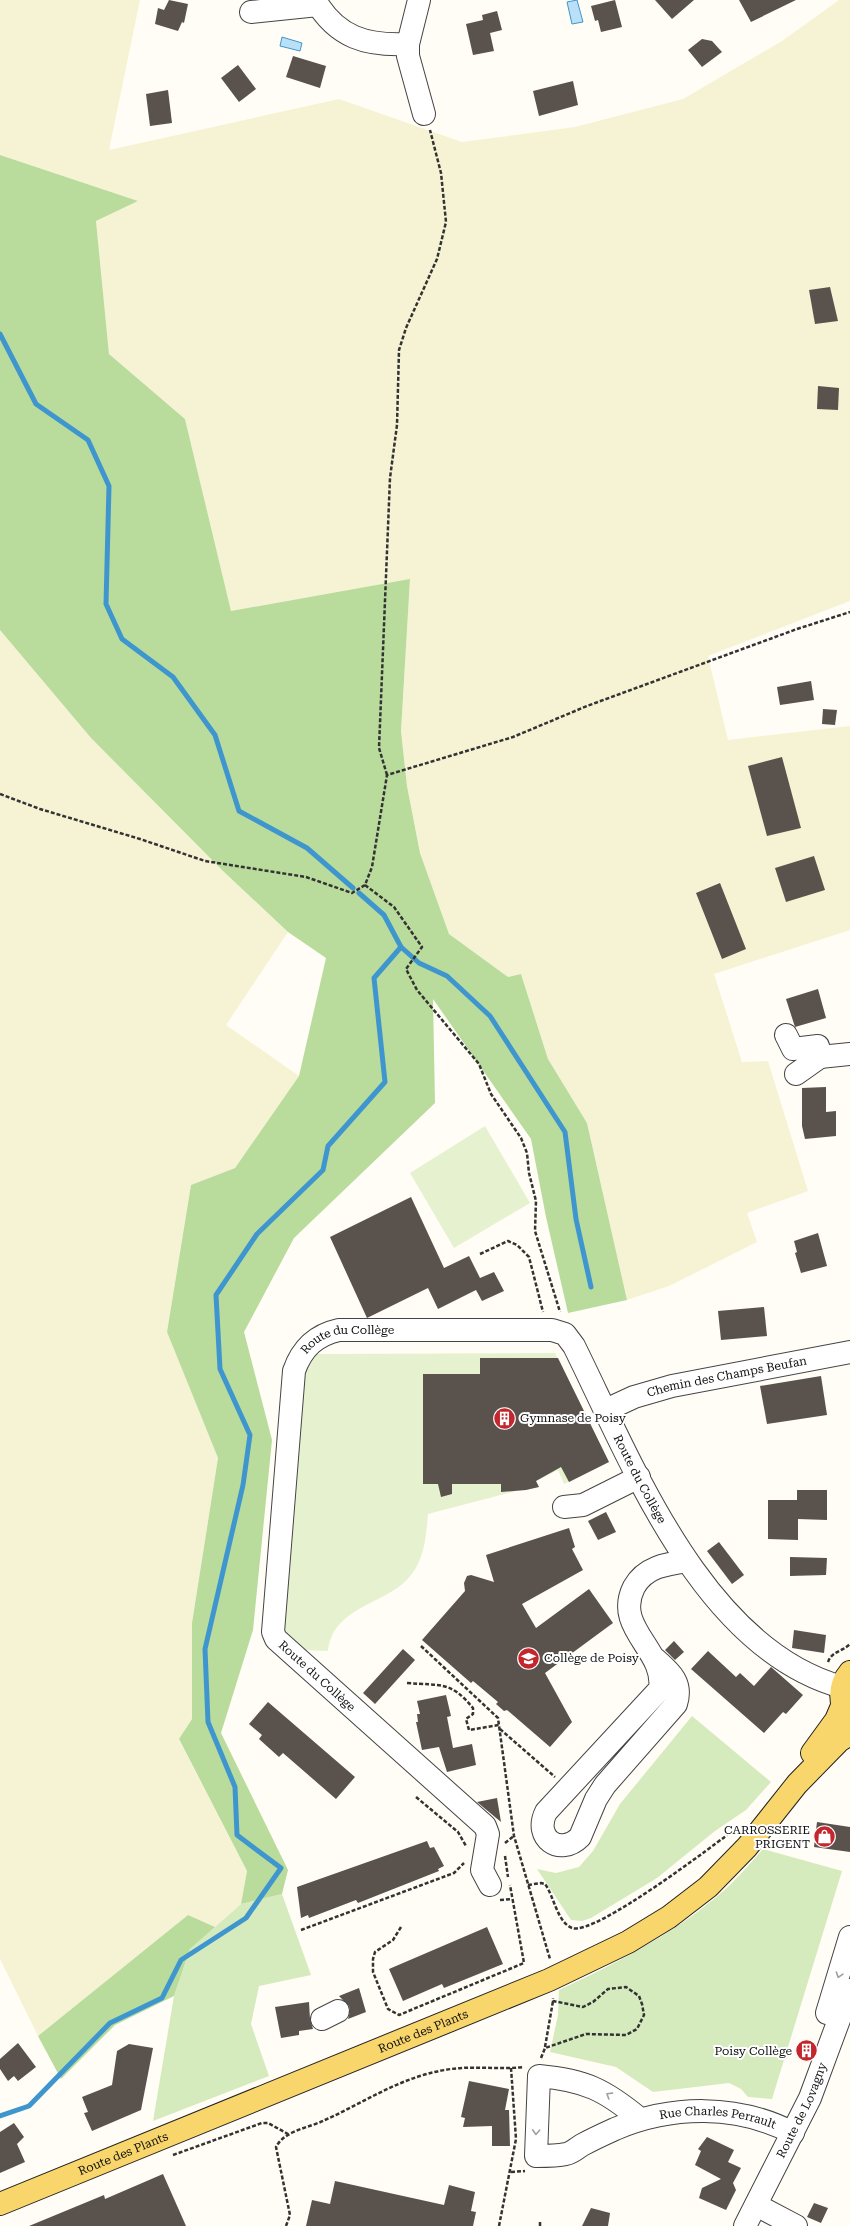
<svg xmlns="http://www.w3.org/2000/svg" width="850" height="2226" viewBox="0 0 850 2226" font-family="'Roboto Serif',serif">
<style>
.farmland{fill:#f6f3d4}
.green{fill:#d5ebbd}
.forest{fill:#b9dc9c}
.pitch{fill:#e6f2cf}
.water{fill:#b9e0f7;stroke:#3f96cf}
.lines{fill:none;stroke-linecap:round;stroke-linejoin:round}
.stream{stroke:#3f96cf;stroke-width:5}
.building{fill:#5a524d}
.minor-casing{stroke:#444;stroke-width:24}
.major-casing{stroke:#222;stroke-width:24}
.path{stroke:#333;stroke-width:2.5;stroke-dasharray:4 2;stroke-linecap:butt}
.minor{stroke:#fff;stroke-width:22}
.major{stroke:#f9d66b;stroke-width:22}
.oneway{stroke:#a0a0a0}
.labels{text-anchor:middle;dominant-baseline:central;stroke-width:4;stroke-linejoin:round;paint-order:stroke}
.street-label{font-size:12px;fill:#111;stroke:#fff}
.poi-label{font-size:12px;fill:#111;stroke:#fff;text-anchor:start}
</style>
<rect width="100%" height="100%" fill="#fffdf5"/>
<g class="farmland">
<path d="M0,0h140l-31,150 230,-51 123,43 113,-15 108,-28 99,-58 57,-41h11v601l-142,55 20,84 122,-14v204l-136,44 28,88 26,-1 40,130 -61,22 10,29 -88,44 -42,14 -40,-177 -39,-64 -27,-85 -13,3 -59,-43 -29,-81 -13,-67 -6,-55 9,-151 -179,32 -46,-193 -76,-65 -13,-133 42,-20 -138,-46z"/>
<path d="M0,630l91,108 132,133 65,61 -62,93 73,51 -64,92 -44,17 -24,147 51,126 -26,165v96l-13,21 68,131 -6,33 -26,23 -27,-12 -150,121 -38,-77z"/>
</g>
<g class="green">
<path d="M692,1716l79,66 -25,28 -31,21 -58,47 -66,40 -9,3 -11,-1 -34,-51 19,4 23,-6 14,-16 27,-47z"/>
<path d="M763,1849l79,22 -70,228 -24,-2 -7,-8 -12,-6 -76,9 -37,-25 -66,-15 8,-37 1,-25c62,-29 123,-60 173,-107 11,-11 21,-23 31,-34z"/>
<path d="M282,1894l29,81 -52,11 -8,38 18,52 -116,45 21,-125 16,-47 51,-45z"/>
</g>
<g class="forest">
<path d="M0,155l138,46 -42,20 13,133 76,65 46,192 179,-32 -9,152 6,55 13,67 29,81 59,43 13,-3 27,85 39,64 40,177 -59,13 -22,-96 -15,-78 -98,-140 2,104 -141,135 -50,94 28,108 -19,190 -32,103 67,137 -6,24 -41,10 6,-33 -68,-132 13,-20v-96l26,-165 -51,-126 24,-147 44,-17 64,-92 27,-118 -38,-26 -65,-61 -132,-133 -91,-108z"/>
<path d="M188,1915l27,12 -25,22 -16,47 -59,29 -54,54 -23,-43z"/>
</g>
<g class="pitch">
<path d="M485,1126l45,77 -76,45 -44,-75z"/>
<path d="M555,1353l54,109 -45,22 -6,-14 -22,11 3,6 -23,4 -88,23c-2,21 -3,44 -17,61 -23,30 -78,30 -83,76l-27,-1 -17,-20 21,-254 5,-14 7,-8z"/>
</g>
<g class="water">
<path d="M577,0l6,22 -11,2 -5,-22z"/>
<path d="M282,37l20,6 -2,8 -20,-5z"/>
</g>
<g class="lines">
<g class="stream">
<path d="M0,334l36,70 52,36 21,46 -3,118 16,35 51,38 42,58 24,76 68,37 46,40"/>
<path d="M359,893l25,22 17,32 18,16 28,13 43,40 75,116 11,87 15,68"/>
<path d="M0,2116l29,-10 81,-83 52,-25 19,-38 65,-42 35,-50 -44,-33 -2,-48 -27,-65 -3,-73 38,-164 7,-50 -30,-66 -4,-74 41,-61 66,-64 5,-24 57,-64 -11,-104 27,-31"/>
</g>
</g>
<g class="building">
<path d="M169,0l19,4 -4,19 -2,-1 -4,9 -23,-7 3,-16 6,2z"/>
<path d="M615,0l7,27 -21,5 -3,-12 -3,1 -4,-15z"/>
<path d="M655,0h39l-22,19z"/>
<path d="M739,0h57l-45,22z"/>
<path d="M497,11l5,19 -12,3 4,18 -21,4 -7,-31 17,-4 -1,-5z"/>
<path d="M702,39l10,2 10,11 -20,15 -14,-17z"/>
<path d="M293,56l33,10 -6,22 -34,-11z"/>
<path d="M238,65l18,24 -17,13 -18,-24z"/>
<path d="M573,81l5,24 -39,11 -6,-25z"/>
<path d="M168,90l4,33 -22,3 -4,-32z"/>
<path d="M830,287l8,34 -23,3 -6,-34z"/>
<path d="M818,386l21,2 -1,22 -21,-1z"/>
<path d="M811,681l3,19 -34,5 -3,-18z"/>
<path d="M823,709l14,1 -2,15 -13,-1z"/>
<path d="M782,757l19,71 -34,8 -19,-70z"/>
<path d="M814,856l11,34 -39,12 -11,-34z"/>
<path d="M720,883l26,66 -24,10 -26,-66z"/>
<path d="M818,989l8,29 -31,9 -9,-28z"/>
<path d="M826,1087v25l10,-1v25l-31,3 -3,-13v-38z"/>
<path d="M411,1197l33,71 25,-12 11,22 14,-6 10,19 -22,10 -6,-11 -38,19 -10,-21 -61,30 -37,-81z"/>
<path d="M818,1233l9,33 -26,7 -6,-20 2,-1 -3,-11z"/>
<path d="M764,1307l3,29 -46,4 -3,-29z"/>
<path d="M480,1358h78l51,104 -40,20 -8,-15 -25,14 3,6 -13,3 -25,2v-8h-49v10l-11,3 -3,-13h-15v-110h57z"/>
<path d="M821,1376l6,39 -60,9 -7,-38z"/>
<path d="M797,1490h30v30l-29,-1v21l-30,-1v-39h29z"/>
<path d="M606,1512l10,20 -18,8 -10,-19z"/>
<path d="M569,1528l6,19 -3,2 11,21 -61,34 14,24 53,-39 24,34 -68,50 27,49 -22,25 -43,-37 -3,1 -8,-7 2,-2 -25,-21 -2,2 -49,-43 43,-49 -1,-8 3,-7 4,-1 23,7 -8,-27z"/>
<path d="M719,1542l25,33 -12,9 -25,-33z"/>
<path d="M790,1557l37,1 -1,17 -36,1z"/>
<path d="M794,1630l32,5 -2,18 -32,-5z"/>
<path d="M674,1641l10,11 -9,8 -10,-10z"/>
<path d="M403,1649l12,11 -40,44 -12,-11z"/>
<path d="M708,1651l28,26 4,-4 14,13 17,-19 32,28 -17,19 -3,-2 -19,21 -73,-64z"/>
<path d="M446,1695l5,21 -4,1 6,31 19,-4 4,21 -29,7 -8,-25 -17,3 -6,-28h2l-1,-8h3l-3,-13z"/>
<path d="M268,1702l87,75 -19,22 -53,-46 -4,4 -20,-18 3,-4 -13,-11z"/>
<path d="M497,1798l4,24 -24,-20z"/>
<path d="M817,1822l33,5v25l-36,-5z"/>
<path d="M427,1841l3,7 4,-1 10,19 -6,3 1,2 -81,32 -2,-3 -47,18 -1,-3 -7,3 -4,-31z"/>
<path d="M487,1927l16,37 -59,24 -2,-4 -39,17 -14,-32z"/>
<path d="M359,1988l7,24 -18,7 2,-7 -1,-6 -10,-10z"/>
<path d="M309,2002l1,17 3,10 -14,2v4l-18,3 -6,-31z"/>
<path d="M18,2043l18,24 -18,14 -4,-5 -6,5 -8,-12v-10z"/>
<path d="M129,2044l24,4 -12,62 -49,21 -8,-18 4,-1 -6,-15 30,-12 5,-34z"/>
<path d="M469,2081l40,8 -4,21h4l1,36h-18v-20l-29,1 2,-9 -4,-1z"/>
<path d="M14,2123l10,14 -7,7 8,18 -25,11v-41z"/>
<path d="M707,2137l27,13 -6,12 13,6 -8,15 3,7 -10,20 -27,-12 3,-10 19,-9 -26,-14 6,-14 -3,-2z"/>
<path d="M163,2174l23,52h-157l75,-31 1,4z"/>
<path d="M335,2181l109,24 5,-20 26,7 -4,19 5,1 -3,14h-167l6,-26 18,4z"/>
<path d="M814,2203l14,5 -7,15 -14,-6z"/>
<path d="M591,2208l19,5 -2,13h-26z"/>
</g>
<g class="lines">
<defs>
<g id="minor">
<path d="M315,0c22,38 52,46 93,44"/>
<path d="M419,0l-11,44v12l16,58"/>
<path d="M251,12l67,-7"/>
<path d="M786,1035l7,14 25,-3 2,11 -24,17"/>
<path d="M820,1057l30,-3"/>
<path id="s1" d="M606,1410l28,-13 38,-11 178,-34"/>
<path d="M564,1507l19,-2 56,-28"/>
<path d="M654,1658c16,14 29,24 22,46l-71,81 -9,14 -16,38c-20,20 -47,1 -34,-25l114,-123c6,-39 -47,-61 -26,-102 11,-20 32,-23 53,-26"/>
<path id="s2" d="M490,1885l-8,-15 6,-36 -3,-8 -209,-187 -3,-7 21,-261c8,-23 22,-36 45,-41h213l13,4 9,12c58,117 129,303 268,341"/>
<path d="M827,2013l23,-76"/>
<path d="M322,2019l16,-8"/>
<path id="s3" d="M640,2119c-35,-29 -55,-39 -101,-43l-3,80c10,0 21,0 30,-2 6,-1 11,-6 16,-9 11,-6 22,-11 33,-16 57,-24 122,-25 178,4"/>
<path d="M756,2205l40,21"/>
<path id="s4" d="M745,2226l65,-128 40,-108"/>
</g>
<g id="major">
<path d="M849,1719c-10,-15 -11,-33 1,-47"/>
<path d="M812,1753l24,-33 6,-14"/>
<path id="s5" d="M0,2204l549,-224 79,-38 41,-25 39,-30 39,-40 50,-63 42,-43 11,-7"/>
</g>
</defs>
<use href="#minor" class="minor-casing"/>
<use href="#major" class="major-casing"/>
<g class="path">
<path d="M387,775l-8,-27 11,-270 7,-53 2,-75 7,-22 31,-69 9,-37 -5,-49 -11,-43"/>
<path d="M0,794l40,15 100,30 65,22 101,16 46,16 13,-8 7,-18 15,-92 126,-38 74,-31 210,-77 53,-17"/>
<path d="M365,885l29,22 28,40 -16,22 11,21 62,74 12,30 30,44 6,15 2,20 7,28 -1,30 25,81"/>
<path d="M480,1254l28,-13 9,4 12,12 14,55"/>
<path d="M421,1646l77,72 16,118 36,123"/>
<path d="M828,1662c4,-11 14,-10 22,-18"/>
<path d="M407,1683c33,3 43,-3 66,25v6l-7,5 3,11 30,-5"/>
<path d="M500,1729l55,48"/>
<path d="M416,1797l42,35 8,14"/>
<path d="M505,1843l9,-7"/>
<path d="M505,1856l3,21"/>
<path d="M528,1885l13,-2 4,1c9,12 12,38 27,44 23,8 143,-84 166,-101"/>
<path d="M500,1900l12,-1"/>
<path d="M401,1927l-8,13 -18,12 -2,7v13l15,37 11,6 125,-52 -14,-78"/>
<path d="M301,1930l153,-57 10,-10"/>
<path d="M545,2047l8,-46"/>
<path d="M541,2058l4,-10 41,-14 40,1 11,-6 7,-14 -2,-11 -3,-8 -13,-9 -18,2 -15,13 -10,5 -30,-6v-3"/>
<path d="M173,2155l89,-32h6l20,11"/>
<path d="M511,2172l14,-1"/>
<path d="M286,2226l4,-11 -14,-68c9,-17 33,-19 49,-27 40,-18 76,-43 120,-50 26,-5 53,0 79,-3"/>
<path d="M499,2226l17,-87 -5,-71"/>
<path d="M540,2226v-6"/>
</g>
<use href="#minor" class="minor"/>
<use href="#major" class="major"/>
</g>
<defs><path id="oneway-chevron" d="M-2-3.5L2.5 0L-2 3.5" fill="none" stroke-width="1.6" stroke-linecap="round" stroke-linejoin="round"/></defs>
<g class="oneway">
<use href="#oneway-chevron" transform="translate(839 1975) rotate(108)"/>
<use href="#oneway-chevron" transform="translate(609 2095) rotate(-148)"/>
<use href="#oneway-chevron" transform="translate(536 2132) rotate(93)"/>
</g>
<defs>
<symbol id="building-disc" viewBox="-11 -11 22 22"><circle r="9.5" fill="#c4262e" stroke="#fff"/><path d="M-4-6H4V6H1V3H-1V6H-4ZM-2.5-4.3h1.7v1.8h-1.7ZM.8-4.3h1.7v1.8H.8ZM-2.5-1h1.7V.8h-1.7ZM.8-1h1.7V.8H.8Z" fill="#fff"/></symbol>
<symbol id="school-disc" viewBox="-11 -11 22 22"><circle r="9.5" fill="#c4262e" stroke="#fff"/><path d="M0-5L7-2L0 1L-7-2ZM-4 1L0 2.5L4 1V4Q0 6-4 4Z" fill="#fff"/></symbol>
<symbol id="shop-disc" viewBox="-11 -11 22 22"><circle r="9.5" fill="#c4262e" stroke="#fff"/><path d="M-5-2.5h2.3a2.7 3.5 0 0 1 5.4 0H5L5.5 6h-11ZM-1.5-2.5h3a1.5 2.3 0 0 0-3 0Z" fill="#fff"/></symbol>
</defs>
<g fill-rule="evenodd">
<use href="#building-disc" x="492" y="1406" width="25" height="25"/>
<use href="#school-disc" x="516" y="1646" width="25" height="25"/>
<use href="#shop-disc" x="812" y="1824" width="25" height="25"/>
<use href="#building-disc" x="794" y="2038" width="25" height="25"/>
</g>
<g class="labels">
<g class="street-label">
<text stroke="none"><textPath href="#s2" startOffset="682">Route du Collège</textPath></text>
<text stroke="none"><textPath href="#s1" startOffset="126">Chemin des Champs Beufan</textPath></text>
<text stroke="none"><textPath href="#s2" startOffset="1066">Route du Collège</textPath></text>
<text transform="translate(317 1676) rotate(42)">Route du Collège</text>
<text stroke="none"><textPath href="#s5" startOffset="457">Route des Plants</textPath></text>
<text stroke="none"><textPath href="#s4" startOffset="129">Route de Lovagny</textPath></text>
<text stroke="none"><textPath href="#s3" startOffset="383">Rue Charles Perrault</textPath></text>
<text stroke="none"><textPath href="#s5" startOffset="133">Route des Plants</textPath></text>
</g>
<g class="poi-label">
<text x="520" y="1418">Gymnase de Poisy</text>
<text x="544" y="1658">Collège de Poisy</text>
<text x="810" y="1830" text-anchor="end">CARROSSERIE<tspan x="810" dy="14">PRIGENT</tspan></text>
<text x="792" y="2051" text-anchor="end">Poisy Collège</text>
</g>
</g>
</svg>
